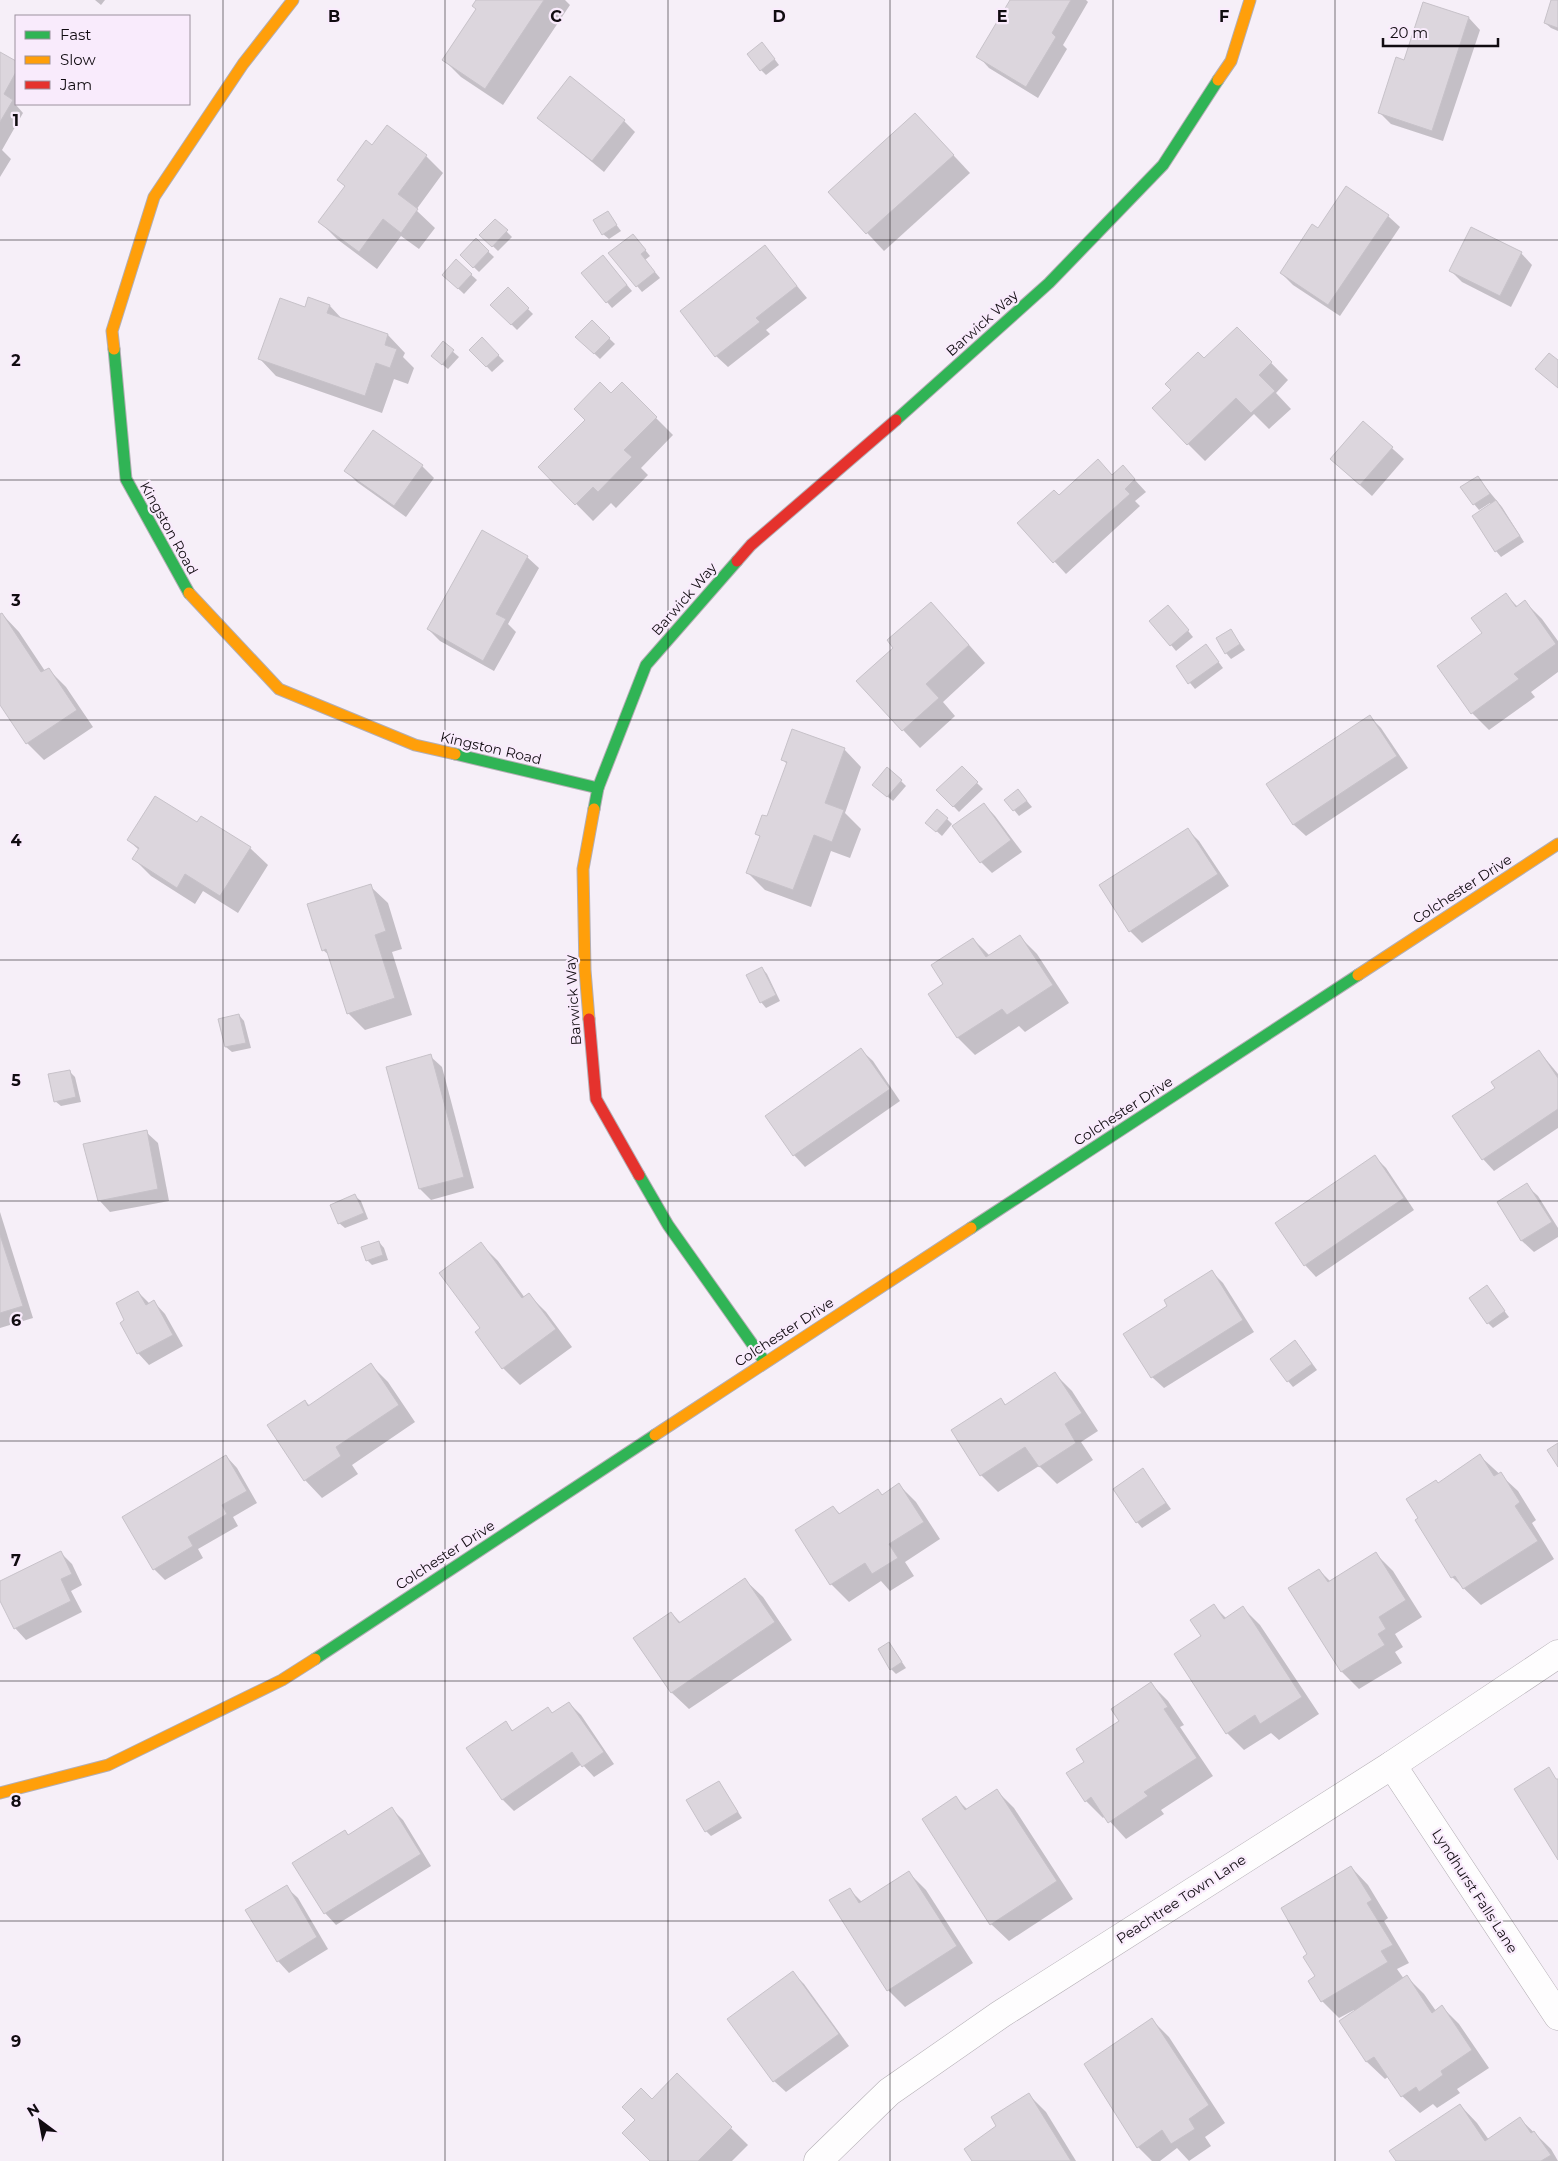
<svg xmlns="http://www.w3.org/2000/svg" width="1558" height="2161" viewBox="0 0 1558 2161" font-family="Montserrat,sans-serif">
<style>
.shadow{fill:#0003}
.building{fill:#dcd6dd;stroke:#c7c2c9}
.lines{fill:none;stroke-linecap:round;stroke-linejoin:round}
.street-casing{stroke:#b3aeb4;stroke-width:29}
.fast-casing{stroke:#b3aeb4;stroke-width:13}
.slow-casing{stroke:#b3aeb4;stroke-width:13}
.jam-casing{stroke:#b3aeb4;stroke-width:13}
.street{stroke:#fefdfe;stroke-width:28}
.fast{stroke:#30b455;stroke-width:11}
.slow{stroke:#ff9f0a;stroke-width:11}
.jam{stroke:#e5322d;stroke-width:11}
.grid{fill:none;stroke:#110c11;stroke-width:1;stroke-opacity:0.55}
.labels{text-anchor:middle;dominant-baseline:central;stroke-width:4.5;stroke-linejoin:round;paint-order:stroke}
.street-label{font-size:14px;fill:#110c11;stroke:#f9ebfc}
.grid-label{font-size:16px;text-anchor:middle;font-weight:bold;fill:#110c11;stroke:#f9ebfc;stroke-width:4.5;stroke-linejoin:round;paint-order:stroke}
</style>
<rect width="100%" height="100%" fill="#f6eff8"/>
<g class="shadow">
<path d="M95,0h10l-4,5z"/>
<path d="M477,0h88l5,5 -67,100 -42,-28 -17,-17 33,-50z"/>
<path d="M1011,0h75l2,2 -25,43 4,4 -29,49 -49,-30 -11,-12z"/>
<path d="M1552,0h6v31l-7,-3 -6,-5z"/>
<path d="M1424,3l45,15 11,12 -37,111 -52,-17 -12,-12 25,-51z"/>
<path d="M767,49l12,16 -13,10 -5,-5z"/>
<path d="M0,54l16,9v42l7,8 -21,37 9,9 -11,18z"/>
<path d="M915,114l55,59 -86,78 -55,-59z"/>
<path d="M539,118l85,3 11,11 -31,40z"/>
<path d="M426,156l17,17 -27,37 19,18 -16,21 -18,-13 -24,33 -40,-30 -17,-17 26,-35 -8,-7z"/>
<path d="M607,212l14,19 -12,8 -6,-5z"/>
<path d="M1388,216l12,11 -60,89 -47,-31 -12,-12 37,-43z"/>
<path d="M495,220l17,17 -14,14 -17,-16z"/>
<path d="M476,240l18,17 -15,15 -18,-17z"/>
<path d="M638,241l12,15 -5,4 15,18 -18,14 -32,-39z"/>
<path d="M765,247l42,51 -41,32 4,4 -42,33 -12,-11z"/>
<path d="M1521,253l11,12 -21,42 -49,-25 -12,-12z"/>
<path d="M456,261l21,19 -13,14 -15,-14z"/>
<path d="M608,262l24,29 -20,17 -5,-6z"/>
<path d="M508,289l25,25 -16,16 -25,-25z"/>
<path d="M309,299l21,7 13,14 45,15 17,18 -2,4 11,11 -6,16 -14,-5 -12,34 -106,-37 -17,-18 47,-50z"/>
<path d="M592,322l23,22 -15,15 -23,-22z"/>
<path d="M1237,328l51,52 -12,13 15,16 -22,20 -15,-15 -49,47 -17,-17 16,-84z"/>
<path d="M482,339l22,22 -12,11 -21,-22z"/>
<path d="M443,343l16,14 -11,12 -10,-8z"/>
<path d="M622,384l51,51 -32,33 7,7 -32,33 -5,-5 -18,18 -53,-54z"/>
<path d="M1363,422l41,37 -32,37 -41,-37z"/>
<path d="M374,432l48,34 12,12 -28,39 -49,-35 -11,-11z"/>
<path d="M1112,476l22,3 12,13 -11,9 5,5 -74,68 -47,-51 40,-27z"/>
<path d="M1478,478l24,29 22,35 -23,15 -5,-6 -5,-46 -1,-2 -11,7 -5,-6z"/>
<path d="M527,557l12,11 -31,56 8,8 -22,39 -54,-30 -12,-12z"/>
<path d="M1506,595l12,12 7,-5 17,17 16,22v31l-27,20 4,5 -46,33 -17,-17 12,-80z"/>
<path d="M1173,612l20,25 -17,14 -5,-6z"/>
<path d="M2,614l17,18 26,39 3,-2 18,18 27,40 -49,33 -17,-17 -27,-41z"/>
<path d="M948,621l37,42 -42,39 12,14 -35,32 -63,-67 38,-33z"/>
<path d="M1231,631l14,19 -14,9 -5,-6z"/>
<path d="M1206,645l17,23 -28,21 -18,-22z"/>
<path d="M1370,717l11,11 27,40 -102,68 -12,-11 -26,-40z"/>
<path d="M844,749l17,18 -16,46 16,16 -11,29 -19,-7 -20,56 -46,-17 -17,-17 13,-35 -4,-5 11,-15 20,-53 -6,-6z"/>
<path d="M962,768l21,21 -24,23 -21,-22z"/>
<path d="M901,781l5,5 -13,15 -14,-11z"/>
<path d="M1018,790l14,17 -13,9 -5,-6z"/>
<path d="M984,804l11,12 27,36 -30,21 -11,-11z"/>
<path d="M947,819l5,5 -10,12 -9,-8z"/>
<path d="M198,824l52,24 18,17 -30,48 -35,-22 -8,13 -44,-28 -17,-17 5,-9 -11,-10z"/>
<path d="M1188,830l11,11 30,45 -87,57 -12,-12z"/>
<path d="M370,886l18,17 14,46 -10,3 20,63 -47,15 -17,-17 -18,-57 -7,-6z"/>
<path d="M1020,937l17,17 32,49 -44,29 -6,-6 -44,29 -17,-17 -28,-44 14,-10 29,-45 17,17z"/>
<path d="M762,968l5,6 13,27 -14,7 -5,-6z"/>
<path d="M239,1015l5,6 7,27 -19,4 -6,-5 -6,-27z"/>
<path d="M861,1050l12,11 27,40 -95,66 -11,-12 -28,-39z"/>
<path d="M1539,1051l19,23v54l-64,43 -11,-12z"/>
<path d="M430,1056l12,11 32,121 -43,12 -11,-11z"/>
<path d="M69,1071l6,6 6,25 -20,4 -6,-5z"/>
<path d="M146,1132l12,11 11,58 -59,11 -11,-12z"/>
<path d="M1374,1156l12,12 28,42 -98,67 -11,-12z"/>
<path d="M1526,1185l12,11 20,32v9l-24,15 -12,-11 -24,-39z"/>
<path d="M355,1196l6,5 7,18 -23,9 -6,-5z"/>
<path d="M0,1212l33,106 -33,10z"/>
<path d="M379,1242l5,6 4,12 -16,5 -5,-5z"/>
<path d="M481,1244l17,17 27,37 4,-3 17,17 26,35 -52,38 -17,-17 -21,-40z"/>
<path d="M1212,1272l11,11 31,49 -90,56 -12,-11z"/>
<path d="M1486,1287l23,30 -16,11 -5,-5z"/>
<path d="M138,1292l12,12 4,-2 11,12 18,32 -34,19 -11,-12 -12,-32z"/>
<path d="M1300,1347l17,23 -24,17 -5,-6z"/>
<path d="M371,1365l17,17 27,40 -63,43 6,9 -36,24 -17,-18 -36,-54 36,-25 5,5z"/>
<path d="M1055,1374l17,17 26,40 -17,11 12,18 -36,24 -18,-18 -41,26 -17,-17 20,-75 6,6z"/>
<path d="M226,1456l11,12 20,35 -24,14 5,9 -40,23 5,9 -38,22 -11,-11z"/>
<path d="M1480,1456l38,35 18,29 -4,3 22,36 -73,46 -29,-28 -32,-59 19,-34z"/>
<path d="M1143,1470l28,39 -29,19 -5,-6z"/>
<path d="M899,1485l17,17 24,37 -35,23 9,14 -24,15 -9,-10 -32,21 -18,-18 -34,-53 36,-24 7,7 38,-23 5,5z"/>
<path d="M61,1553l11,11 10,21 -11,6 11,21 -56,28 -11,-12 -15,-30v-16z"/>
<path d="M1376,1554l17,17 29,46 -27,17 8,13 -8,5 7,11 -43,26 -17,-17 -52,-84 29,-18 12,12z"/>
<path d="M745,1580l18,17 29,43 -103,69 -18,-17v-79l10,10z"/>
<path d="M1214,1606l13,13 16,-11 17,17 59,89 -40,26 -8,-7 -27,17 -17,-17 -24,-97z"/>
<path d="M889,1643l17,25 -10,6 -5,-5z"/>
<path d="M1151,1684l17,17 16,24 -4,2 33,49 -52,34 3,4 -38,25 -21,-23 -2,2 -17,-17 -1,-39z"/>
<path d="M569,1703l12,12 33,49 -20,13 -12,-13 -68,47 -11,-11 2,-77 9,9 39,-18z"/>
<path d="M719,1782l23,36 -31,18 -5,-5z"/>
<path d="M997,1791l17,17 59,91 -64,42 -18,-17 -35,-126 12,12z"/>
<path d="M392,1809l11,11 28,46 -95,59 -11,-12 20,-82 4,5z"/>
<path d="M1351,1867l17,18 20,33 -4,3 25,42 -12,6 7,10 3,-2 17,17 12,17 6,-4 17,17 30,44 -32,21 3,4 -23,15 -4,-4 -13,9 -18,-17 -13,-20 -4,3 -18,-17 -27,-41 15,-10 -1,-1 -15,8 -17,-17 -13,-46z"/>
<path d="M909,1873l17,17 47,73 -68,44 -17,-17 -39,-101 13,13z"/>
<path d="M286,1887l12,11 30,51 -39,24 -11,-12z"/>
<path d="M793,1973l11,11 45,62 -63,46 -12,-11z"/>
<path d="M1152,2020l17,17 56,86 -20,14 6,9 -22,15 -12,-13 -17,13h-8l-14,-14z"/>
<path d="M677,2075l71,70 -16,16h-81l-15,-41z"/>
<path d="M1029,2095l17,17 30,49h-102l24,-35z"/>
<path d="M1460,2105l17,18 12,17 31,-21 31,30 7,12h-161z"/>
</g>
<g class="building">
<path d="M476,0h68l-59,89 -43,-29 34,-51 -4,-3z"/>
<path d="M1010,0h61l-19,33 4,4 -30,50 -50,-30z"/>
<path d="M1551,0h7v28l-14,-5z"/>
<path d="M1423,2l46,15 -37,114 -54,-18 18,-56 8,3z"/>
<path d="M762,42l13,17 -15,12 -13,-17z"/>
<path d="M0,52l16,9v11l-12,22 9,6 -13,22z"/>
<path d="M570,76l55,44 -33,41 -55,-43z"/>
<path d="M915,113l39,42 -88,79 -38,-42z"/>
<path d="M387,125l40,30 -29,39 20,15 -17,24 -18,-14 -24,33 -41,-30 27,-36 -8,-6 29,-40 6,5z"/>
<path d="M1346,186l43,29 -61,90 -48,-32 32,-49 6,4z"/>
<path d="M608,211l9,14 -15,10 -9,-15z"/>
<path d="M495,219l13,11 -16,17 -13,-12z"/>
<path d="M1471,227l51,25 -22,44 -51,-25z"/>
<path d="M633,234l13,16 -5,4 14,18 -19,15 -28,-34z"/>
<path d="M476,238l13,13 -16,17 -13,-13z"/>
<path d="M765,245l32,41 -41,32 4,4 -45,35 -35,-46z"/>
<path d="M603,255l24,30 -21,18 -25,-30z"/>
<path d="M456,259l16,15 -14,15 -16,-14z"/>
<path d="M508,287l21,21 -18,17 -21,-20z"/>
<path d="M308,297l22,8 -3,8 61,21 -3,11 12,4 -7,19 -14,-5 -11,33 -107,-37 22,-61 25,9z"/>
<path d="M592,320l18,18 -16,16 -19,-17z"/>
<path d="M1237,327l35,35 -13,13 16,16 -24,22 -15,-15 -49,47 -35,-37 19,-18 -6,-6 33,-32 6,6z"/>
<path d="M482,337l17,18 -13,12 -17,-17z"/>
<path d="M443,341l11,9 -12,15 -11,-9z"/>
<path d="M1549,353l9,7v28l-23,-19z"/>
<path d="M600,382l11,11 11,-11 35,35 -33,33 8,7 -34,35 -5,-5 -18,18 -37,-38 47,-47 -11,-11z"/>
<path d="M1363,421l30,26 -33,38 -30,-26z"/>
<path d="M373,430l50,35 -29,41 -50,-35z"/>
<path d="M1098,459l14,16 11,-10 12,14 -10,10 5,5 -77,69 -36,-40 37,-33 5,5z"/>
<path d="M1478,476l12,18 -17,11 -13,-18z"/>
<path d="M1496,500l24,36 -25,16 -23,-36z"/>
<path d="M482,530l46,26 -32,58 10,5 -23,42 -56,-32z"/>
<path d="M1506,593l10,14 9,-7 31,44 -42,30 5,5 -48,35 -34,-48 45,-33 -11,-15z"/>
<path d="M931,602l38,43 -43,39 13,14 -37,33 -46,-50 37,-33 -6,-8z"/>
<path d="M1168,605l21,25 -19,16 -21,-25z"/>
<path d="M2,613l39,59 8,-4 28,42 -51,34 -26,-39v-91z"/>
<path d="M1231,629l9,15 -15,10 -9,-16z"/>
<path d="M1206,644l13,18 -31,22 -12,-18z"/>
<path d="M1370,715l27,41 -104,69 -27,-41z"/>
<path d="M792,729l53,19 -20,55 19,7 -12,32 -18,-7 -21,55 -47,-17 14,-37 -5,-2 7,-19 5,1 20,-54 -6,-2z"/>
<path d="M962,766l16,16 -25,25 -17,-17z"/>
<path d="M887,767l15,13 -15,17 -15,-12z"/>
<path d="M1018,789l9,12 -14,10 -9,-11z"/>
<path d="M155,796l42,26 4,-6 50,31 -31,49 -35,-22 -8,14 -45,-29 7,-11 -12,-8z"/>
<path d="M984,803l27,37 -31,23 -28,-37z"/>
<path d="M937,809l11,9 -12,14 -11,-9z"/>
<path d="M1188,828l30,46 -89,58 -30,-47z"/>
<path d="M371,884l15,47 -11,4 20,63 -48,16 -21,-65 -4,2 -15,-47z"/>
<path d="M1020,935l33,50 -46,30 -5,-6 -45,29 -29,-44 15,-10 -12,-19 42,-27 13,19z"/>
<path d="M762,967l14,28 -16,8 -14,-28z"/>
<path d="M239,1014l7,29 -21,4 -7,-28z"/>
<path d="M861,1048l29,41 -97,67 -28,-40z"/>
<path d="M1539,1050l19,28v31l-76,51 -30,-44 43,-28 -4,-6z"/>
<path d="M431,1054l33,123 -45,12 -33,-122z"/>
<path d="M70,1070l6,27 -22,5 -6,-28z"/>
<path d="M147,1130l11,59 -60,12 -15,-57z"/>
<path d="M1375,1155l29,43 -100,68 -29,-43z"/>
<path d="M1527,1183l25,39 -31,19 -24,-39z"/>
<path d="M355,1194l9,19 -26,11 -8,-19z"/>
<path d="M0,1235l23,71 -23,7z"/>
<path d="M379,1241l4,14 -17,6 -5,-14z"/>
<path d="M481,1242l41,56 7,-5 27,36 -54,40 -27,-37 5,-4 -41,-55z"/>
<path d="M1212,1270l31,50 -92,58 -28,-44 44,-28 -3,-6z"/>
<path d="M1487,1285l18,26 -18,13 -18,-26z"/>
<path d="M138,1291l8,14 8,-5 19,35 -36,19 -17,-31 4,-3 -8,-17z"/>
<path d="M1295,1340l17,24 -25,18 -17,-23z"/>
<path d="M371,1363l28,42 -63,42 5,9 -37,25 -37,-56 38,-25 3,6z"/>
<path d="M1055,1372l27,41 -17,11 11,19 -37,24 -14,-20 -45,29 -29,-46 50,-32 4,7z"/>
<path d="M1558,1443v24l-11,-17z"/>
<path d="M1480,1454l14,22 7,-4 19,30 -5,4 23,35 -75,48 -8,-13 -4,2 -36,-58 3,-2 -12,-19 30,-19 2,3z"/>
<path d="M226,1455l21,36 -25,14 5,9 -39,23 5,9 -40,24 -31,-53z"/>
<path d="M1143,1468l23,35 -30,20 -23,-34z"/>
<path d="M899,1483l25,39 -35,22 9,14 -26,16 -7,-11 -35,22 -35,-55 38,-24 6,8 39,-25 4,6z"/>
<path d="M61,1551l11,23 -11,5 10,22 -57,28 -14,-28v-20z"/>
<path d="M1376,1552l30,48 -27,17 7,12 -8,5 7,11 -44,27 -53,-84 31,-19 9,13z"/>
<path d="M745,1578l30,44 -104,71 -38,-55 38,-26 8,11z"/>
<path d="M1214,1604l10,15 19,-13 59,91 -42,27 -5,-9 -29,19 -52,-80 27,-18 -11,-16z"/>
<path d="M889,1642l13,20 -12,8 -12,-21z"/>
<path d="M1151,1682l17,25 -4,2 33,49 -53,34 4,4 -40,27 -17,-26 -6,5 -19,-29 18,-11 -8,-13 43,-28 -8,-12z"/>
<path d="M569,1702l35,50 -22,15 -10,-15 -70,48 -36,-52 40,-27 6,10 36,-24 4,6z"/>
<path d="M1549,1767l7,12h2v81l-44,-71z"/>
<path d="M719,1781l19,31 -33,20 -19,-32z"/>
<path d="M997,1789l60,92 -67,44 -68,-106 34,-23 9,14z"/>
<path d="M392,1807l29,47 -97,60 -32,-51 53,-33 3,5z"/>
<path d="M1351,1866l21,34 -5,3 26,42 -12,6 7,11 -67,40 -13,-21 7,-5 -12,-19 4,-3 -26,-46z"/>
<path d="M909,1871l48,75 -70,45 -58,-91 21,-12 9,15z"/>
<path d="M287,1885l30,52 -40,25 -32,-52z"/>
<path d="M793,1971l46,63 -66,48 -46,-63z"/>
<path d="M1407,1975l25,38 10,-8 30,45 -31,21 2,4 -24,17 -3,-5 -15,10 -27,-40 -8,5 -27,-41z"/>
<path d="M1152,2018l57,87 -20,14 6,10 -24,15 -9,-14 -25,18 -53,-84z"/>
<path d="M677,2073l55,54 -34,34h-48l-28,-28 13,-13 -13,-13 19,-19 11,11z"/>
<path d="M1029,2093l42,68h-99l-8,-12 32,-23 -5,-9z"/>
<path d="M1460,2104l25,37 35,-24 11,16 3,-2 17,24 -10,6h-145l-7,-10z"/>
</g>
<g class="lines">
<defs>
<g id="street">
<path d="M1392,1765l166,251"/>
<path d="M818,2161l71,-69 112,-78 391,-249 166,-111"/>
</g>
<g id="fast">
<path d="M114,349l12,130 63,114"/>
<path d="M896,420l153,-137 114,-118 55,-85"/>
<path d="M455,754l143,34"/>
<path d="M594,809l4,-21 48,-123 91,-104"/>
<path d="M639,1175l29,50 97,137"/>
<path d="M971,1228l387,-253"/>
<path d="M315,1659l340,-224"/>
</g>
<g id="slow">
<path d="M1218,80l13,-19 19,-61"/>
<path d="M114,349l-2,-18 42,-134 89,-133 50,-64"/>
<path d="M189,593l90,96 136,56 40,9"/>
<path d="M1358,975l200,-131"/>
<path d="M589,1019l-4,-49 -2,-101 11,-60"/>
<path d="M655,1435l316,-207"/>
<path d="M0,1793l108,-28 174,-85 33,-21"/>
</g>
<g id="jam">
<path d="M737,561l14,-16 145,-125"/>
<path d="M589,1019l7,80 43,76"/>
</g>
</defs>
<use href="#street" class="street-casing"/>
<use href="#fast" class="fast-casing"/>
<use href="#slow" class="slow-casing"/>
<use href="#jam" class="jam-casing"/>
<use href="#street" class="street"/>
<use href="#fast" class="fast"/>
<use href="#slow" class="slow"/>
<use href="#jam" class="jam"/>
</g>
<path class="grid" d="M223,0v2161M445,0v2161M668,0v2161M890,0v2161M1113,0v2161M1335,0v2161M0,240h1558M0,480h1558M0,720h1558M0,960h1558M0,1201h1558M0,1441h1558M0,1681h1558M0,1921h1558"/>
<g class="labels">
<g class="street-label">
<text transform="translate(982 323) rotate(-42)">Barwick Way</text>
<text transform="translate(169 528) rotate(61)">Kingston Road</text>
<text transform="translate(684 599) rotate(-49)">Barwick Way</text>
<text transform="translate(491 748) rotate(13)">Kingston Road</text>
<text transform="translate(1462 889) rotate(-33)">Colchester Drive</text>
<text transform="translate(573 1000) rotate(-94)">Barwick Way</text>
<text transform="translate(1123 1111) rotate(-33)">Colchester Drive</text>
<text transform="translate(784 1332) rotate(-33)">Colchester Drive</text>
<text transform="translate(445 1555) rotate(-33)">Colchester Drive</text>
<text transform="translate(1475 1891) rotate(57)">Lyndhurst Falls Lane</text>
<text transform="translate(1181 1899) rotate(-33)">Peachtree Town Lane</text>
</g>
</g>
<g class="grid-label">
<text x="334" y="22">B</text>
<text x="556" y="22">C</text>
<text x="779" y="22">D</text>
<text x="1002" y="22">E</text>
<text x="1224" y="22">F</text>
<text x="16" y="126">1</text>
<text x="16" y="366">2</text>
<text x="16" y="606">3</text>
<text x="16" y="846">4</text>
<text x="16" y="1086">5</text>
<text x="16" y="1326">6</text>
<text x="16" y="1566">7</text>
<text x="16" y="1807">8</text>
<text x="16" y="2047">9</text>
</g>
<rect x="15" y="15" width="175" height="90" fill="#f9ebfc" stroke="#9c929e"/>
<rect x="25" y="31" width="25" height="8" fill="#30b455" stroke="#9c929e"/>
<text x="60" y="40" font-size="15" fill="#110c11">Fast</text>
<rect x="25" y="56" width="25" height="8" fill="#ff9f0a" stroke="#9c929e"/>
<text x="60" y="65" font-size="15" fill="#110c11">Slow</text>
<rect x="25" y="81" width="25" height="8" fill="#e5322d" stroke="#9c929e"/>
<text x="60" y="90" font-size="15" fill="#110c11">Jam</text>
<g transform="translate(40 2121) rotate(328)" stroke="#f9ebfc" stroke-width="4" paint-order="stroke">
<path d="M0-4L9 19L0 12L-9 19Z" fill="#110c11"/>
<text y="-8" font-size="14" font-weight="bold" text-anchor="middle" fill="#110c11">N</text>
</g>
<path d="M1383 38v8h115v-8" fill="none" stroke="#110c11" stroke-width="2.5"/>
<text x="1390" y="38" font-size="15" fill="#110c11" stroke="#f9ebfc" stroke-width="4" paint-order="stroke">20 m</text>
</svg>
